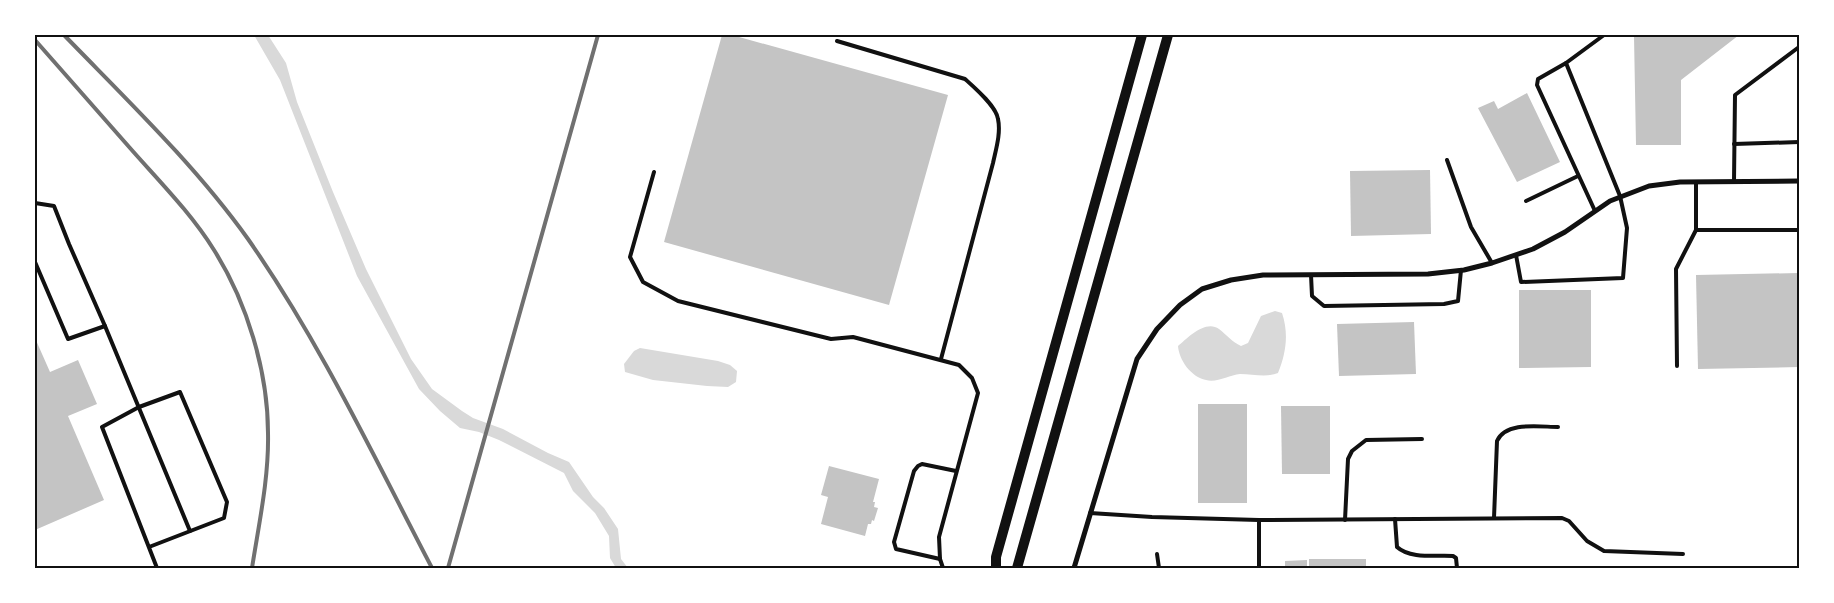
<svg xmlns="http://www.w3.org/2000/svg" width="1834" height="603" viewBox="0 0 1834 603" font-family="Karla,sans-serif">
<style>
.water{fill:#d9d9d9}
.building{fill:#c4c4c4}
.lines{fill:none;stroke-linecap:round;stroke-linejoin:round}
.service{stroke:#111;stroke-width:4}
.minor{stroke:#111;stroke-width:5}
.secondary{stroke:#111;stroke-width:10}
.rail{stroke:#707070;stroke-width:4}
.neatline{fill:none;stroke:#111;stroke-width:2}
</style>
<rect width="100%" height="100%" fill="#fff"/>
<g class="water">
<path d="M254,35h14l18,28 11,39 36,90 33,77 45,90 21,30 30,22 11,7 30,11 45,24 21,9 24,35 11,11 14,21 3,30 7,9h-12l-6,-10 -1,-22 -14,-23 -22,-22 -9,-18 -65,-33 -20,-8 -19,-4 -20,-17 -21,-22 -62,-113 -77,-196z"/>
<path d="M1275,311l7,2c7,21 4,40 -4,60 -12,5 -25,1 -38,1 -11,1 -23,9 -34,6 -15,-3 -27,-20 -28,-34 9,-8 28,-27 41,-17 8,6 13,13 22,17l7,-3 13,-27z"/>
<path d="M640,348l78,13 12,4 7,6 -1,11 -8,5 -21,-1 -54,-6 -28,-8 -1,-8 10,-13z"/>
</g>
<g class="building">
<path d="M722,35h10l216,60 -59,210 -225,-63z"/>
<path d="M1636,35h103l-58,45v65h-45l-2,-109z"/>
<path d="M1527,93l33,69 -43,20 -39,-74 16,-7 4,8z"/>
<path d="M1430,170l1,64 -80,2 -1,-65z"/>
<path d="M1799,273v94l-101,2 -2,-94z"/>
<path d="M1519,290h72v77l-72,1z"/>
<path d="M1414,322l2,52 -77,2 -2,-52z"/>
<path d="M35,338l15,34 28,-12 19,44 -29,12 36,84 -69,30z"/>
<rect x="1198" y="404" width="49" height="99"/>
<path d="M1281,406h49v68h-48z"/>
<path d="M829,466l50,13 -6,23h2l-1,5 4,1 -4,13 -2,-1 -1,4h-3l-3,12 -44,-12 7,-27 -7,-2z"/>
<rect x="1309" y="559" width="57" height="9"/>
<path d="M1307,560v8h-22v-7z"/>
</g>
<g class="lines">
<g class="service">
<path d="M837,41l128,38c10,9 31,27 33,40 3,14 -2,30 -5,44l-52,196"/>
<path d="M1566,63l-28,16 -1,6 58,126"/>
<path d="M1734,144l65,-2"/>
<path d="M1447,160l24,67 21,36"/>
<path d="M654,172l-24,85 13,25 35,19 153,38 22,-2 106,28 13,13 6,15 -39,144 1,22 3,9"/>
<path d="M1734,181l1,-86 64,-48"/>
<path d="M1696,183v47h103"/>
<path d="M1526,201l52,-25"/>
<path d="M35,203l19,3 15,38 36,82"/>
<path d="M1516,255l5,27 102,-4 4,-50 -7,-32 -54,-133 38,-28"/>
<path d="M35,262l33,77 37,-13 85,205"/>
<path d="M1311,275l1,21 12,10 120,-2 14,-3 3,-31"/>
<path d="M1677,366l-1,-97 20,-39"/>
<path d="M1090,513l62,4 107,3v48"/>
<path d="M1494,518l3,-77c9,-20 43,-14 61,-14"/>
<path d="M1395,519l2,28c13,12 39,8 56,9l3,2 1,10"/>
<path d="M1259,520l303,-2 7,3 18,20 17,10 79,3"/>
<path d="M1345,520l3,-61 4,-8 14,-11 56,-1"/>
<path d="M149,547l75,-29 3,-16 -47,-110 -41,15 -37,20 55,141"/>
<path d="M1157,554l2,14"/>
<path d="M940,559l-44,-10 -2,-7 20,-71 4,-5 4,-2 34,7"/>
</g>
<path class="minor" d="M1074,568l63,-209 20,-30 23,-24 22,-16 29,-9 32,-5 165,-1 36,-4 28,-7 41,-14 32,-17 45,-31 39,-15 31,-4 119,-1"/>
<g class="secondary">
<path d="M996,568v-11l146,-522"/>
<path d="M1017,568l151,-533"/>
</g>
<g class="rail">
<path d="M64,35c64,66 131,130 184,204 72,103 126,218 184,329"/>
<path d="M35,40c32,36 63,72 95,108 29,33 61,65 84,102 33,52 54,122 54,183 1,45 -9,90 -16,135"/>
<path d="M448,568l150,-533"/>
</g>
</g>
<rect width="1834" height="603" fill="none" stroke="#ffffff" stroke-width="72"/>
<rect x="36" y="36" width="1762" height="531" class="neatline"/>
</svg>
